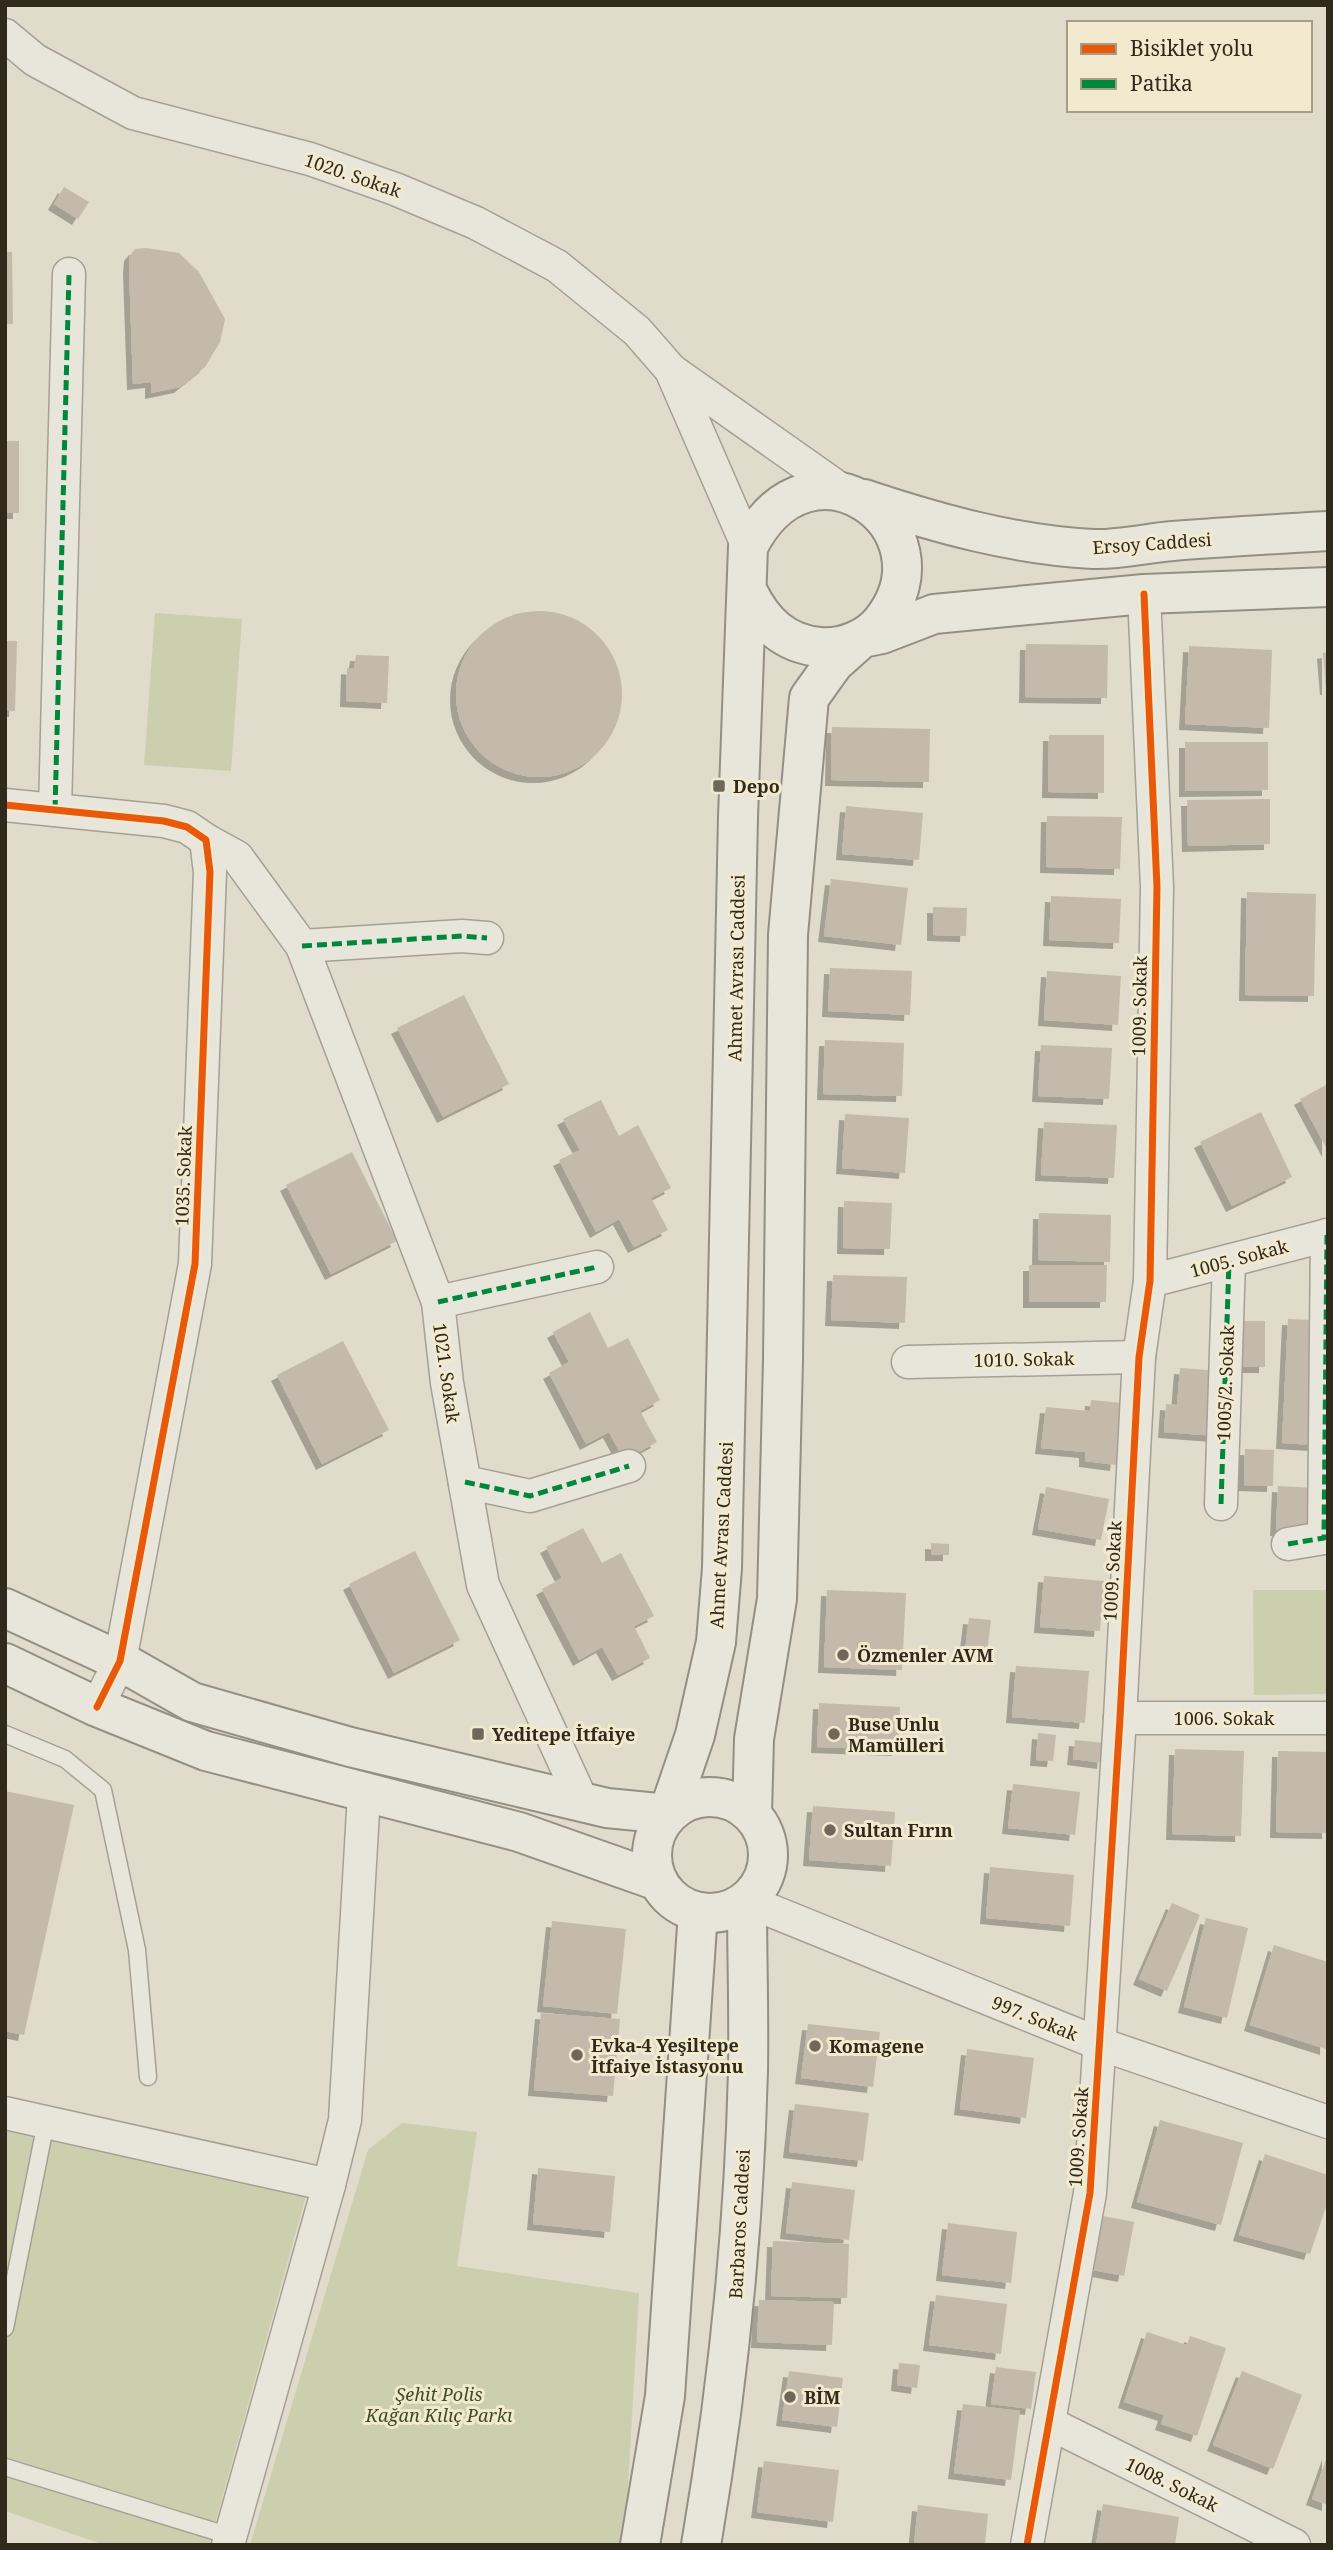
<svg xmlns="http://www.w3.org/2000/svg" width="1333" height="2550" viewBox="0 0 1333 2550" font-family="'Noto Serif',serif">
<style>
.green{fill:#cccfad}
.building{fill:#c3baab;filter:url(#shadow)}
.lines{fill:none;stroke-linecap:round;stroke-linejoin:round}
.lane-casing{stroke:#a5a094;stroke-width:19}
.street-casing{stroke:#a5a094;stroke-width:35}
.secondary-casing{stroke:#948f83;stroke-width:42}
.lane{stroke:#e8e5db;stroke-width:16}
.street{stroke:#e8e5db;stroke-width:32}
.secondary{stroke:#e8e5db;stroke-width:38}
.quiet{stroke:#00873e;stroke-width:5;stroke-dasharray:10 5;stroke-linecap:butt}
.cycleway-casing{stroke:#f1eacf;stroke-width:11}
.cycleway{stroke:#e8590c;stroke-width:7}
.poi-dot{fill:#6f675a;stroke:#f1eacf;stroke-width:2.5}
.labels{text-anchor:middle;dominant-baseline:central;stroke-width:6;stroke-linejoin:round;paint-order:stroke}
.street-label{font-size:18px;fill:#32291d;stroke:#f1eacf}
.poi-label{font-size:18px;font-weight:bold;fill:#32291d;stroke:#f1eacf;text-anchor:start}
.park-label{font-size:18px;font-style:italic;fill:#3f4c25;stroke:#f1eacf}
</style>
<defs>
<filter id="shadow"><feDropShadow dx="-6" dy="6" stdDeviation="0" flood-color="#0004"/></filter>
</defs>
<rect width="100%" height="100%" fill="#e0dbca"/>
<g class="green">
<path d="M155,613l87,6 -11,152 -87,-6z"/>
<path d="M1253,1590h75v104l-74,1z"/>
<path d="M402,2123l75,9 -20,134 182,27 -13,229 -6,23h-370l118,-395z"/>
<path d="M5,2131l301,65 -97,349h-104l-100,-34z"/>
</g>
<g class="building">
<path d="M64,187l25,15 -11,17 -24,-15z"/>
<path d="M146,248l33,5 20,19 26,47 -5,23 -15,25 -25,20 -29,6v-11l-18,2 -4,-116 1,-13 5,-6z"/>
<path d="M5,252h7l1,72h-8z"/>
<rect x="5" y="441" width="14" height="72"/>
<circle cx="539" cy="694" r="83"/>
<path d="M5,641h12l-2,70h-10z"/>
<path d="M1026,644l82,1 -1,53 -82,-1z"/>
<path d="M1189,646l83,4 -3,78 -84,-4z"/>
<path d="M1328,652v37h-2l-3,-36z"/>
<path d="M356,655l33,1 -2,47 -41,-2 1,-33 7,1z"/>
<path d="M832,727l98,2 -1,53 -98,-2z"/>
<path d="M1049,735h55v58l-56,-1z"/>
<path d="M1185,742h83v48l-83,1z"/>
<path d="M1270,799v45l-82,2 -1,-46z"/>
<path d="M846,806l77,7 -4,47 -77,-6z"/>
<path d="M1047,816l75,1 -2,52 -74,-2z"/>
<path d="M831,879l77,9 -7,57 -77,-9z"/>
<path d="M1247,892l69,2 -2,102 -69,-1z"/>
<path d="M1051,896l70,3 -2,44 -70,-3z"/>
<path d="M933,907l34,1 -1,28 -33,-1z"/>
<path d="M830,968l82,3 -2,44 -82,-4z"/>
<path d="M1047,971l74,5 -3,49 -74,-5z"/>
<path d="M464,995l45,89 -66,33 -46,-89z"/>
<path d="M825,1040l79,3 -2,53 -79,-2z"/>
<path d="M1041,1045l71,3 -3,51 -71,-3z"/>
<path d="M1328,1084v67l-28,-52z"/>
<path d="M601,1100l18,36 19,-11 33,63 -20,10 17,32 -34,17 -15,-28 -23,13 -37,-72 21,-10 -17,-31z"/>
<path d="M1261,1112l31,65 -60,29 -32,-64z"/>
<path d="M845,1114l64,4 -4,55 -63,-5z"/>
<path d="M1044,1122l73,3 -3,53 -73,-3z"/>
<path d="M352,1152l45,89 -66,33 -45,-89z"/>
<path d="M844,1201l48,2 -2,46 -47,-1z"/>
<path d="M1039,1213l72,2 -1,47 -72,-2z"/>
<path d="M1029,1265h78l-1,37h-77z"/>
<path d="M833,1275l74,2 -2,46 -74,-3z"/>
<path d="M590,1312l18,36 20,-10 32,62 -20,11 17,31 -33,18 -15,-28 -23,12 -37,-71 20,-11 -16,-30z"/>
<path d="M1288,1319l25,1 2,125 -33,-2z"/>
<rect x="1236" y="1321" width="29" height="46"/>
<path d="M343,1341l46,89 -67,34 -45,-89z"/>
<path d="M1180,1368l42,3 -5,65 -53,-4 2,-28 11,1z"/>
<path d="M1091,1400l32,3 -7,62 -31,-4v-9l-44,-4 5,-41 44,4z"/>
<path d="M1245,1449l29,1 -1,36 -29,-1z"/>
<path d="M1278,1486l36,2 -2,43 -36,-1z"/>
<path d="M1046,1487l63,12 -8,41 -63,-11z"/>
<path d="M583,1528l19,35 19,-10 33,63 -20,10 16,32 -32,17 -16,-28 -23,13 -37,-71 20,-11 -16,-31z"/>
<path d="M931,1543l18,1v11h-18z"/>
<path d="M415,1551l45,89 -66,33 -45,-89z"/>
<path d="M1044,1576l60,5 -4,50 -60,-4z"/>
<path d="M827,1590l79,3 -4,77 -78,-3z"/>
<path d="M969,1618l22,2 -4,33 -22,-2z"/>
<path d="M1016,1666l73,5 -4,52 -73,-6z"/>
<path d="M819,1703l81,4 -2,43 -81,-3z"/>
<path d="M1038,1733l18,2 -3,26 -17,-1z"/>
<path d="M1075,1740l30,3 -2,20 -30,-4z"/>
<path d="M1175,1749l69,2 -3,85 -69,-2z"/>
<path d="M1278,1751l50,1v81l-52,-1z"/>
<path d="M1013,1784l67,8 -5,43 -67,-7z"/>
<path d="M5,1791l69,14 -50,230 -19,-4z"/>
<path d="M813,1806l82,6 -4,54 -82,-6z"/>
<path d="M990,1867l84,8 -4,51 -84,-8z"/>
<path d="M1172,1903l28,12 -33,76 -28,-12z"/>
<path d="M1206,1918l42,10 -21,90 -43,-11z"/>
<path d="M552,1921l74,8 -9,85 -74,-8z"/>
<path d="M1274,1945l54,17 -2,87 -76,-24z"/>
<path d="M541,2013l79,6 -7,77 -79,-6z"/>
<path d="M808,2024l72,8 -7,55 -72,-9z"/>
<path d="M967,2049l67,9 -8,60 -66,-9z"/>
<path d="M795,2104l74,9 -6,48 -74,-9z"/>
<path d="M1160,2120l83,23 -22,82 -84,-23z"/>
<path d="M1265,2154l63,21v26l-18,53 -71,-19z"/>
<path d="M538,2168l77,8 -5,56 -77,-8z"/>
<path d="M792,2182l63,8 -6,50 -63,-7z"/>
<path d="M1103,2216l31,6 -10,54 -31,-6z"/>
<path d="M948,2223l69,9 -6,51 -69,-8z"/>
<path d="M773,2241l76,3 -2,54 -76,-2z"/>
<path d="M936,2295l71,9 -6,50 -72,-9z"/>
<path d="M759,2300l75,2 -2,43 -75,-3z"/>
<path d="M1147,2332l40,13 3,-9 36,12 -29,88 -36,-12 3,-9 -40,-13z"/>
<path d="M899,2363l21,2 -3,23 -20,-3z"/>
<path d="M996,2367l40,5 -5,37 -40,-5z"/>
<path d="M789,2371l54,7 -6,49 -55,-7z"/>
<path d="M1242,2371l60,24 -29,74 -60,-24z"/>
<path d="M963,2404l57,7 -9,69 -57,-7z"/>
<path d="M1328,2454v51l-16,-6z"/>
<path d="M764,2461l75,9 -6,52 -76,-10z"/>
<path d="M1103,2504l76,13 -4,28h-79z"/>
<path d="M918,2505l70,9 -3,31h-71z"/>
</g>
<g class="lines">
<defs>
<g id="lane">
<path d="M5,1734l60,25 38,31 34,160 11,127"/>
<path d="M5,2328l41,-206"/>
<path d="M5,2467l225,69"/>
</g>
<g id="street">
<path d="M5,35l30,25 98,53 177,46 85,30 81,34 81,43 80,65 34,39 169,119"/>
<path d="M671,370l77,177"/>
<path d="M5,805l159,16 23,6 19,13 4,32 -15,392 -75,397 -23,46"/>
<path d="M55,810l14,-536"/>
<path d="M206,840l31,17 65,89 136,356 9,81 36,202 99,216"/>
<path d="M302,946l160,-10 25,2"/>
<path d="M1150,1281l178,-46"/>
<path d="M438,1302l159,-35"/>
<path d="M908,1362l231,-5"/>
<path d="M465,1482l65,14 99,-30"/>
<path d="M1221,1504l8,-243"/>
<path d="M1288,1544l36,-6 3,-303"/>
<path d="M1120,1718h208"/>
<path d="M747,1901l353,143 228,78"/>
<path d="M5,2113l324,72 16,-65 19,-326"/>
<path d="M1049,2423l245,122"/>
<path d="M228,2545l101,-360"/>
<path d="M1027,2545l63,-352 30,-475 19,-361 11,-76 7,-394 -13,-293"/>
</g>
<g id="secondary">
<path d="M864,499c75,25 151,46 229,50 26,1 54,-6 80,-8 52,-4 103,-7 155,-10"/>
<path d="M5,1608l115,53 72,41 158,45 257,61 61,6"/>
<path d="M5,1663l92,44 109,44 313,81 139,49"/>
<circle cx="710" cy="1855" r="58"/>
<path d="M668,1814l27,-79 21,-93 6,-74 16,-751 10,-270c62,-125 207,-18 134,74 -14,18 -40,28 -62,26 -35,-3 -57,-24 -72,-55"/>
<path d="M752,1814l2,-75 23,-140 6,-239 5,-425 21,-237 25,-35 28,-25 20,-4 52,-20 210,-20 184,-7"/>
<path d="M640,2545l25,-149 33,-484"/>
<path d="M701,2545c27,-157 43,-315 47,-474 1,-57 -1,-114 -1,-170"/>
</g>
</defs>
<use href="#lane" class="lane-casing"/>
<use href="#street" class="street-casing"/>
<use href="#secondary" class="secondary-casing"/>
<use href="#lane" class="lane"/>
<use href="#street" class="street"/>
<use href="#secondary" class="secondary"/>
<g class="quiet">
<path d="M55,810l14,-536"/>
<path d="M302,946l160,-10 25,2"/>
<path d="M438,1302l159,-35"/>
<path d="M465,1482l65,14 99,-30"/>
<path d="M1221,1504l8,-243"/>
<path d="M1288,1544l36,-6 3,-303"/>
</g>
<defs>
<g id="cycleway">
<path d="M5,805l159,16 23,6 19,13 4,32 -15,392 -75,397 -23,46"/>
<path d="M1027,2545l63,-352 30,-475 19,-361 11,-76 7,-394 -13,-293"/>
</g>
</defs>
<use href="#cycleway" class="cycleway-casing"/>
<use href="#cycleway" class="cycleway"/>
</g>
<g class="poi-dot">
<rect x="712" y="779" width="14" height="14" rx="3.5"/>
<circle cx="843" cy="1655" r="7"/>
<rect x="471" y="1727" width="14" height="14" rx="3.5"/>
<circle cx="834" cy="1734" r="7"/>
<circle cx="830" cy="1830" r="7"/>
<circle cx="815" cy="2046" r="7"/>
<circle cx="577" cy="2055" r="7"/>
<circle cx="790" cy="2397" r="7"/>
</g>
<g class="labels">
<g class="street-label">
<text transform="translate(353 175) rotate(19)">1020. Sokak</text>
<text transform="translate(1152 543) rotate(-4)">Ersoy Caddesi</text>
<text transform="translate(736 968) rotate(-89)">Ahmet Avrası Caddesi</text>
<text transform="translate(1139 1006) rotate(-89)">1009. Sokak</text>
<text transform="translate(183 1176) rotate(-88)">1035. Sokak</text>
<text transform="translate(1239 1258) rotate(-15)">1005. Sokak</text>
<text transform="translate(1024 1359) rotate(-1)">1010. Sokak</text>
<text transform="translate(447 1373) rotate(82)">1021. Sokak</text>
<text transform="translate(1225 1383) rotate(-88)">1005/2. Sokak</text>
<text transform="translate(721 1535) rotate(-87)">Ahmet Avrası Caddesi</text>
<text transform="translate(1112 1571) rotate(-87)">1009. Sokak</text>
<text x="1224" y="1718">1006. Sokak</text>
<text transform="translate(1035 2018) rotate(22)">997. Sokak</text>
<text transform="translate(1078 2137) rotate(-86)">1009. Sokak</text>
<text transform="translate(739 2224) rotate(-87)">Barbaros Caddesi</text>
<text transform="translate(1172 2484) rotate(26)">1008. Sokak</text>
</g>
<g class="poi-label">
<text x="733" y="786">Depo</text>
<text x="857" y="1655">Özmenler AVM</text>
<text x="848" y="1724">Buse Unlu<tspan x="848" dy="21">Mamülleri</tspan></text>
<text x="492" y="1734">Yeditepe İtfaiye</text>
<text x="844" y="1830">Sultan Fırın</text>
<text x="591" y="2045">Evka-4 Yeşiltepe<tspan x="591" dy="21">İtfaiye İstasyonu</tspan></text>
<text x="829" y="2046">Komagene</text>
<text x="804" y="2397">BİM</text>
</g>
<g class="park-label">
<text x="439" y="2394">Şehit Polis<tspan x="439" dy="21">Kağan Kılıç Parkı</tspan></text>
</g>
</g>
<rect width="1333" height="2550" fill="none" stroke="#32291d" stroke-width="14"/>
<rect x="1067" y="21" width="245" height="91" fill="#f1eacf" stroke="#a59d88" stroke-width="2"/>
<rect x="1081" y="44" width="35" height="10" fill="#e8590c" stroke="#a59d88" stroke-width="2"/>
<text x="1130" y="56" font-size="21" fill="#32291d">Bisiklet yolu</text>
<rect x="1081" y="79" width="35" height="10" fill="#00873e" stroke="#a59d88" stroke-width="2"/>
<text x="1130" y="91" font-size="21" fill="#32291d">Patika</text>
</svg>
